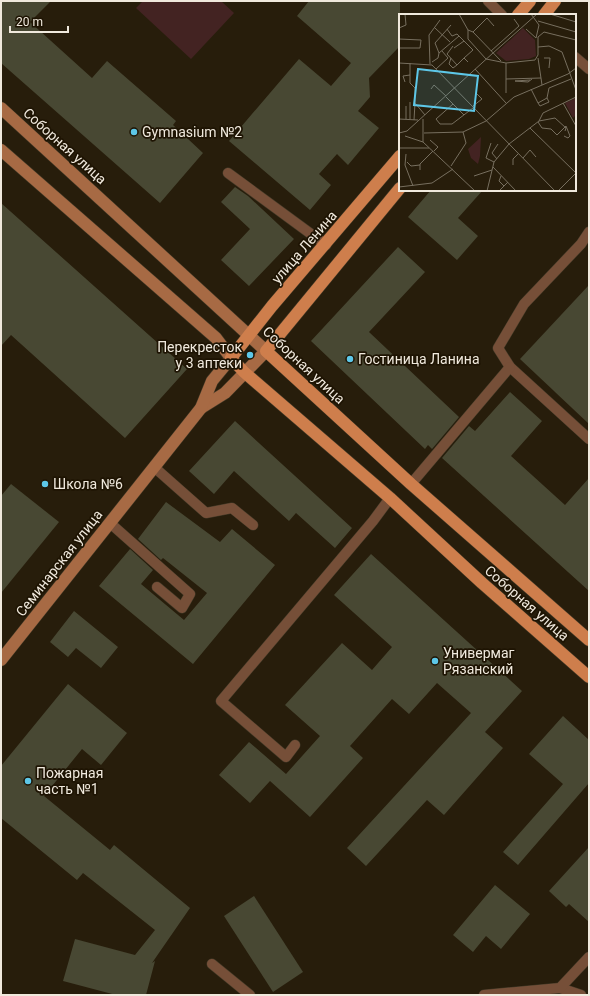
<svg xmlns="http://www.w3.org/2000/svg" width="590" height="996" viewBox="0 0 590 996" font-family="Roboto,sans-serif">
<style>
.green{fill:#432322}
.building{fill:#484833}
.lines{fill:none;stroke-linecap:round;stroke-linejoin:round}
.lane-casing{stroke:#433a28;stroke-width:11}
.secondary-casing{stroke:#433a28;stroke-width:13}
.primary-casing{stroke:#433a28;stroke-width:13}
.lane{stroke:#764f38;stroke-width:10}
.secondary{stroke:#a76a44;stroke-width:12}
.primary{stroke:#ce7e4c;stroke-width:12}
.poi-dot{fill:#5dc7e8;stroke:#1e1403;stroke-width:1.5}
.labels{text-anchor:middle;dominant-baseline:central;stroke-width:3.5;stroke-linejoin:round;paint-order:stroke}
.poi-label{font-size:14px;fill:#f0e9dd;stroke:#1e1403;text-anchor:start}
.street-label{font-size:14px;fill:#f0e9dd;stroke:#1e1403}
.inset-road{fill:none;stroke:#776f5f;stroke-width:1}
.view{fill:#5dc7e8;fill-opacity:0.15;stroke:#5dc7e8;stroke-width:2}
.inset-edge{fill:none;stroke:#f0e9dd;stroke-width:2}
</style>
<rect width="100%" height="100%" fill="#271d0b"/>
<path class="green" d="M143,1h78l13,12 -43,46 -55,-51z"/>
<g class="building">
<path d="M1,1h50l-21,21 62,56 15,-17 69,60 -3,4 30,28 -43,50 -159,-140z"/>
<path d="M309,1h91v45l-31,32 1,19 -12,14 21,17 -31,37 -11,-11 -18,20 12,11 -21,25 -81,-69 70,-82 32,27 20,-23 -54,-47z"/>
<path d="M235,187l13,9 46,43 -45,47 -28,-26 29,-31 -29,-27z"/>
<path d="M431,190h52l-25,28 20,18 -21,24 -49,-43z"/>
<path d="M1,203l186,166 -62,69 -114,-103 -10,11z"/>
<path d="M398,247l27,25 -56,60 90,85 -27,32 -4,-4 -3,4 -114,-108z"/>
<path d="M589,285v139l-69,-65z"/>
<path d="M510,392l32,29 -31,35 54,49 24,-27v113l-147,-133 27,-32 6,5z"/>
<path d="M235,421l117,107 -17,20 -39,-35 -7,8 -55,-50 -20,23 -25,-23z"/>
<path d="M11,484l48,38 -58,71v-97z"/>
<path d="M166,502l54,40 12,-13 43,36 -82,99 -94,-78 31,-37 23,21 -12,14 43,36 23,-27 -44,-35 -2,2 -23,-21z"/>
<path d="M371,554l151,137 -37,41 18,16 -59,67 -17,-15 -61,66 -19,-18 124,-135 -34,-30 -28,31 -17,-15 -42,47 13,12 -53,59 -40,-36 -20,22 -31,-28 30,-33 37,32 34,-38 -35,-31 57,-62 30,27 20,-23 -58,-52z"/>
<path d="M74,611l44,36 -17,21 -25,-20 -8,9 -18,-15z"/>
<path d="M68,684l59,49 -26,32 -19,-16 -38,47 66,54 4,-5 76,63 -38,55 3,-2 -9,34h-30l-53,-14 12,-42 60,16 20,-25 -72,-57 -6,7 -76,-62v-52z"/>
<path d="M563,716l26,24v43l-71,82 -15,-13 60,-68 -34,-30z"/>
<path d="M589,847v75l-20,-18 -3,3 -17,-16z"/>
<path d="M495,885l35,29 -29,35 -15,-13 -13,16 -20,-17z"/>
<path d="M254,896l49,76 -30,20 -49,-76z"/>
</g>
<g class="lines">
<defs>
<g id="lane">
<path d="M488,1l14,14"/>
<path d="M575,57l14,12"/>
<path d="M228,173l98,72"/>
<path d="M589,232l-8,12 -57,60 -26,44 12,19 79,72"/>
<path d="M154,467l52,46 26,-5 21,17"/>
<path d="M411,484l99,-117"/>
<path d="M110,523l80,71 -8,14 -25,-21"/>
<path d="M295,745l-9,12 -65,-56 152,-180 17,-23"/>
<path d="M212,964l38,31"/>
<path d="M560,988l21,7"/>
<path d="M484,995l76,-7 29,-31"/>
</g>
<g id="secondary">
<path d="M1,108l265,243 -41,42 -24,15"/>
<path d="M1,150l215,188 15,20 -19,23 -11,27 -200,252"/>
</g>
<g id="primary">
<path d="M518,15l12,-14"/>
<path d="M544,15l11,-14"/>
<path d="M400,156l-128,150 -41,52 13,14 146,126 92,85 107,94"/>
<path d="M400,188l-134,163 145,133 178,156"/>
</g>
</defs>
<use href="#lane" class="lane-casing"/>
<use href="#secondary" class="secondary-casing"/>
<use href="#primary" class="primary-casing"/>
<use href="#lane" class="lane"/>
<use href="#secondary" class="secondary"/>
<use href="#primary" class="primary"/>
</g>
<g class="poi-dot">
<circle cx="134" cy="132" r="4"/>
<circle cx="250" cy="355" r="4"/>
<circle cx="350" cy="359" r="4"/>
<circle cx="45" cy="484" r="4"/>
<circle cx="435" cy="661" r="4"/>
<circle cx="28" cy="781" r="4"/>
</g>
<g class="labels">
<g class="poi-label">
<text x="142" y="132">Gymnasium №2</text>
<text x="242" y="347" text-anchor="end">Перекресток<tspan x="242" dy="16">у 3 аптеки</tspan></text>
<text x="358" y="359">Гостиница Ланина</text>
<text x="53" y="484">Школа №6</text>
<text x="443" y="653">Универмаг<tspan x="443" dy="16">Рязанский</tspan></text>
<text x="36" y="773">Пожарная<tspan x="36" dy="16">часть №1</tspan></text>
</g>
<g class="street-label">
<text transform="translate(65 146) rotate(42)">Соборная улица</text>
<text transform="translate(304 247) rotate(-49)">улица Ленина</text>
<text transform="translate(304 365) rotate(43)">Соборная улица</text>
<text transform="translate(59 563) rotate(-52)">Семинарская улица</text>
<text transform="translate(527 603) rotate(41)">Соборная улица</text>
</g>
</g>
<g transform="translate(399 14)">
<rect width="177" height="177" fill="#271d0b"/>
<path d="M124,14l12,12 1,16 -7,3 -23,2 -10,-8zM177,84v17l-3,3 -8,-15zM82,123l-1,19 -2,8 -7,-6 -3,-9z" fill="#432322"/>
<path class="inset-road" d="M60,0l9,16M132,0l8,11 -3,13M151,0l26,8M139,7l38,11M0,14l7,-3 -1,-11M36,14l15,14M48,15l5,7 5,-2M127,15l10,9M69,16v9l18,20 20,4 29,-3 3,-5v-18l6,-5 32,8M69,16l5,2 28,29M74,18l14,-14 7,8M60,22l14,14 -9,8M0,25l22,1 -1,8h-21M54,32l-6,8 10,11 7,-7 4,4M139,33l11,-1 13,6 14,38M55,34l10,-7M92,37l28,-25 -5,-7M40,39l20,-17 -2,-2M94,39l44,-39M52,44l-2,6 4,4 4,-3M139,44l4,27M145,44h6l-1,10M33,48l6,-4 1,-5 -4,-10 16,-18M0,49l33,2 123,126M11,49v20l5,5v15l10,12M31,50l-1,-29 11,-15M37,55l12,-11 -6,-7M76,55l31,34M107,65l35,-1M116,67l13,1 4,-3M116,67l15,-1M6,68l-2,-6 7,-1M32,75l3,-4 12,11M132,75l7,14 9,-5 2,4 -9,4 -2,-3M107,79v-30M47,83l18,18M148,84l2,-10 22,-9M11,88v17M164,89l13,23M54,90l-17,15 4,5h12l21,-16M7,92v13M74,92l9,-7 -6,-6M0,105l19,1M24,105v23M15,106l1,-17M140,107l16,-3 11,10 -1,3M139,108l4,6 9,1 6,6 9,-9 4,10 -2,2 -4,-2M131,114l46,45M0,119l8,-2 86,-78M25,119l39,-1 23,-11 28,-24 54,-23 8,-6M6,122l18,6 52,49M31,126l8,7 -4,4M92,129l-5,15 8,4M0,134h30M7,140l-1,11 8,21M124,144l7,-8 6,7M98,145l-5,-6 6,-9M8,148l4,4 9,-1M114,151v-6l5,-5M52,152l15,-23 -3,-11M94,153l23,24M21,156v-6l13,-13M75,162l18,-6M102,162l-2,5 5,5M0,173l33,-4 21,-14M88,177l7,-29 15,-18 30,-23 4,-8 33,-16M100,177l9,-9M159,177l18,-18"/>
<path class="view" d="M19,55l60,7 -4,35 -60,-6z"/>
<rect width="177" height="177" class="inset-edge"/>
</g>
<rect width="590" height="996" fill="none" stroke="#f0e9dd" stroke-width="4"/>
<path d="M10 26v6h58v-6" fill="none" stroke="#f0e9dd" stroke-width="2"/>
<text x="16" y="26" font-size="12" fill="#f0e9dd" stroke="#1e1403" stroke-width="3" paint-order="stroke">20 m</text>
</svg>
